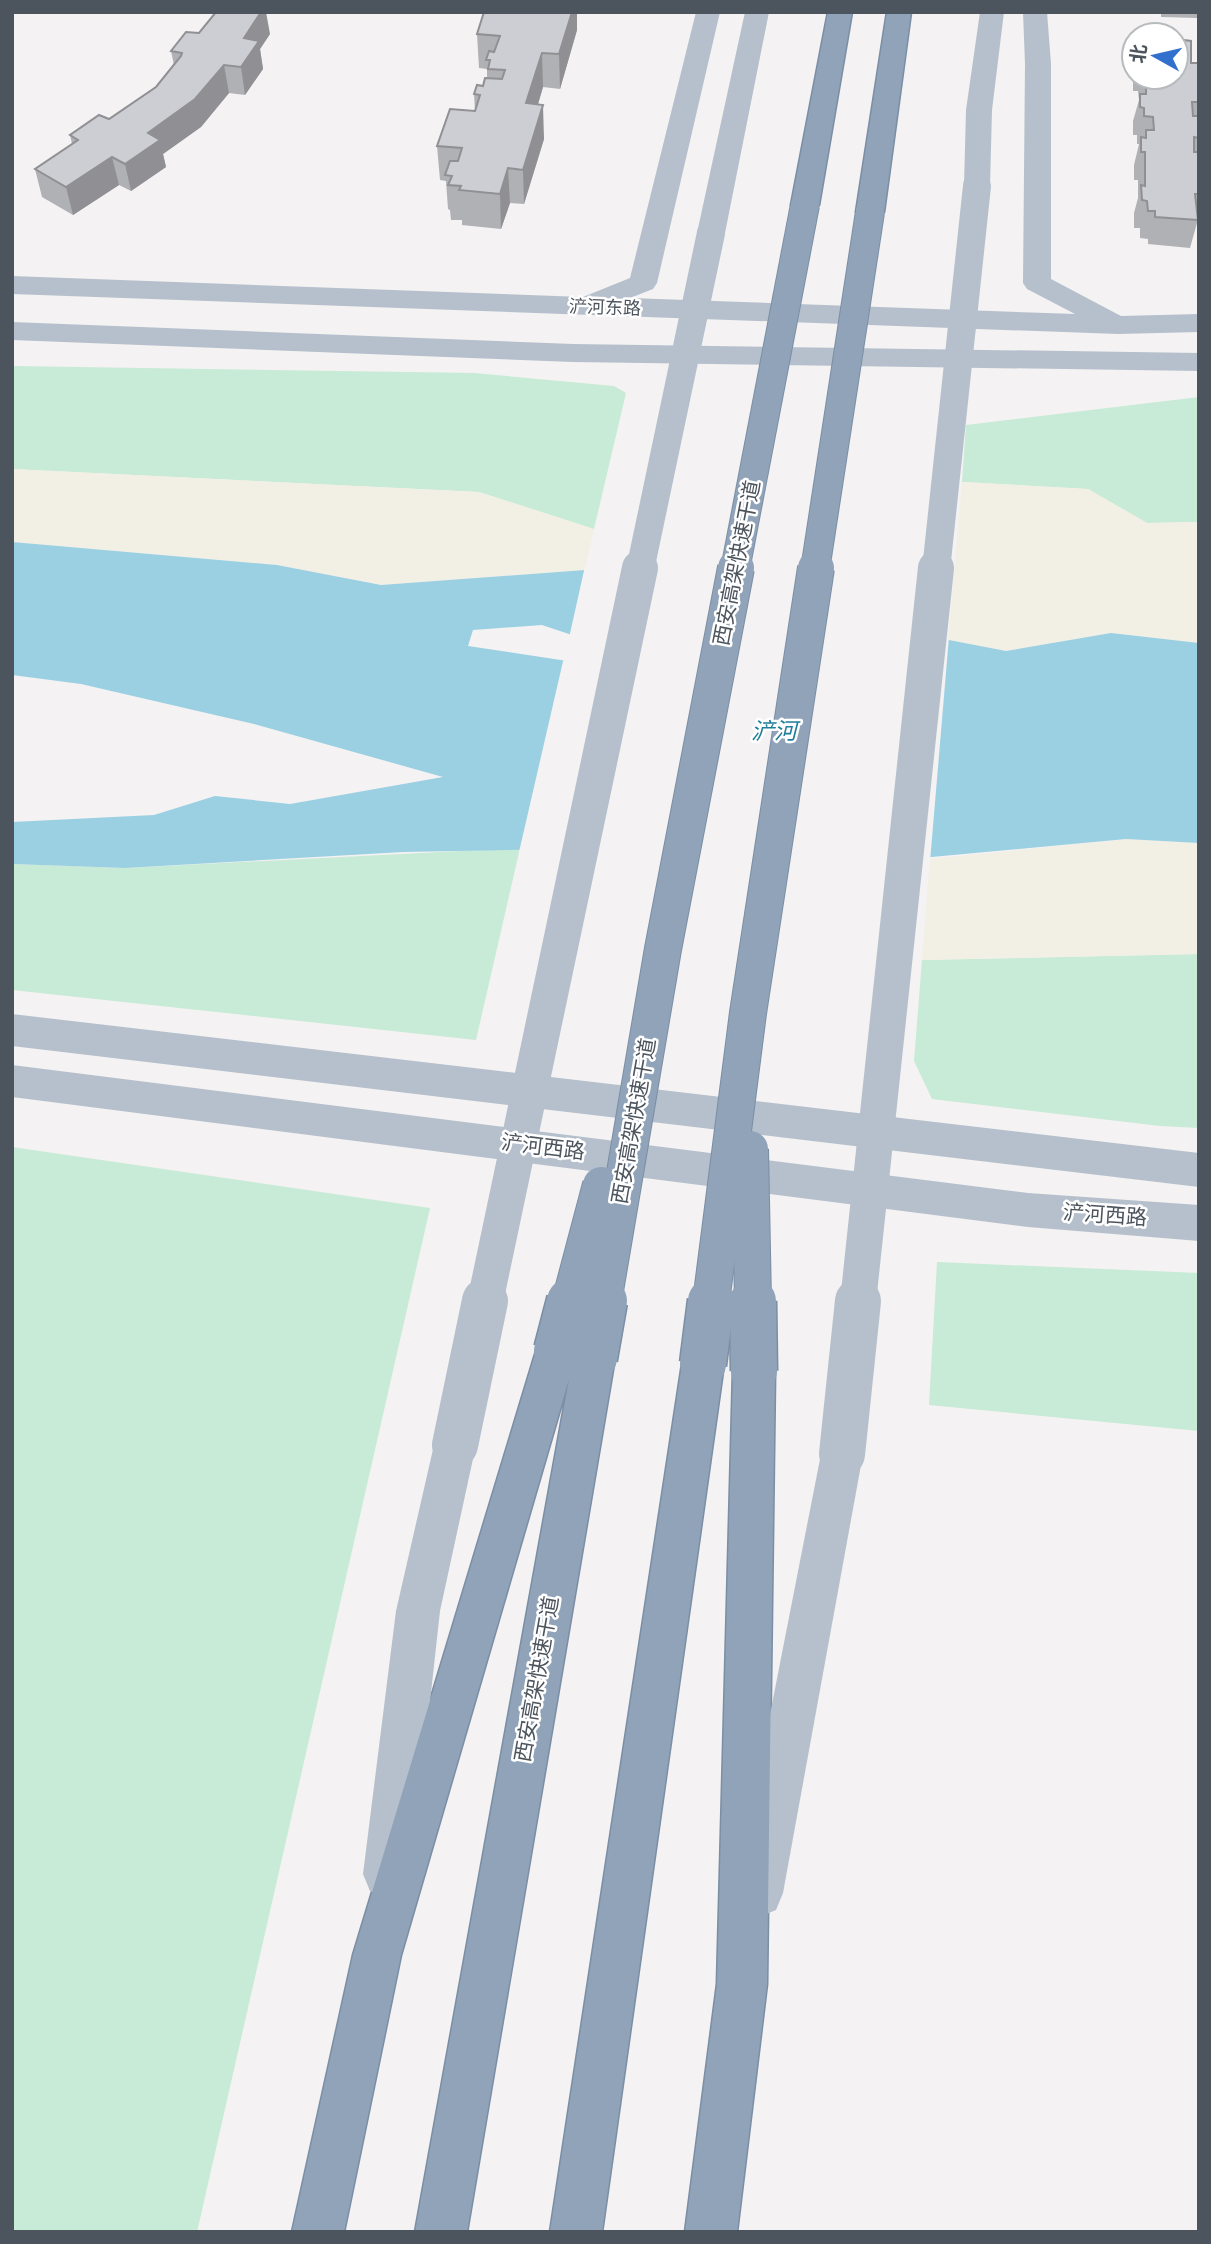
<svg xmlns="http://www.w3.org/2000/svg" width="1211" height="2244" viewBox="0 0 1211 2244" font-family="'Roboto Condensed','Noto Sans SC',sans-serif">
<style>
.green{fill:#c7ebd6}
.sand{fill:#f2efe5}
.water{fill:#9ad0e2;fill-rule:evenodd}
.pier{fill:#f4f2f2}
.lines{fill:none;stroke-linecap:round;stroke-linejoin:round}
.highway-casing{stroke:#7b8ea5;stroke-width:3}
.major{fill:#b5c0cc;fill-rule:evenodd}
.highway{fill:#90a3b9;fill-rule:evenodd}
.highway-bridge-far2-casing{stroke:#7b8ea5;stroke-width:30;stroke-linecap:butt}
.highway-bridge-far1-casing{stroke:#7b8ea5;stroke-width:38;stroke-linecap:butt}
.highway-bridge-casing{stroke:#7b8ea5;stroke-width:49;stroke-linecap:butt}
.major-bridge-far2{stroke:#b5c0cc;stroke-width:28}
.major-bridge-far1{stroke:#b5c0cc;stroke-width:36}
.major-bridge{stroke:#b5c0cc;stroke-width:46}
.highway-bridge-far2{stroke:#90a3b9;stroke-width:28}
.highway-bridge-far1{stroke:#90a3b9;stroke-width:36}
.highway-bridge{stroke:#90a3b9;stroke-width:46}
.wall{fill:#b0b1b5}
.shaded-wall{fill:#909094}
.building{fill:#cdced3;stroke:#909094;stroke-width:2}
.labels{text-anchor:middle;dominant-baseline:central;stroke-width:5;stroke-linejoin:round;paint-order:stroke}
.far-street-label{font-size:18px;fill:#4c545d;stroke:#fff}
.street-label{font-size:21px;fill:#4c545d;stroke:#fff}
.water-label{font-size:23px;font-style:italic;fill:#1f7e9c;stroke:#fff}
</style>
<rect width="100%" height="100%" fill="#f4f2f2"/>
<g class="green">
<path d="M12,366l462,7 140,13 12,7 -32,136 -115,-37 -467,-23z"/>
<path d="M1199,397v125l-52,1 -59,-34 -126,-7 4,-57z"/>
<path d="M520,848l-44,192 -464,-50v-126l113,4z"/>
<path d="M1199,954v174l-39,-2 -228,-27 -18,-38 8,-101z"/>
<path d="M12,1147l418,61 -233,1024h-185z"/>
<path d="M937,1262l262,11v158l-270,-26z"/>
</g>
<g class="sand">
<path d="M12,469l467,23 115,37 -9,41 -204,15 -104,-20 -265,-23z"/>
<path d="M962,482l126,7 59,34 52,-1v121l-88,-10 -105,18 -58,-11z"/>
<path d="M1126,839l73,4v111l-277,6 8,-101z"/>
</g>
<path class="water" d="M12,542l265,23 104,20 204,-15 421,81 105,-18 88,10v200l-73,-4 -281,26 -236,-17 -206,4 -278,16 -113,-4v-42l142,-7 61,-19 75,8 153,-27 -189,-53 -173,-40 -69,-9zM542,625l114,38 -3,11 -185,-28 5,-16z"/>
<path class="pier" d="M585,566l121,13 243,58 -19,225 -85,6 -214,-10 -22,-6h-90l45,-195 87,13 1,-5 -83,-27z"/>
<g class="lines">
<defs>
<g id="highway">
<path d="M828,12h24l-33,193 -4,6h-20l-4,-6z"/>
<path d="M887,12h24l-27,200 -4,6h-20l-4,-6z"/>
<path d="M557,1332l15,6 5,12 2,-6 15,-5 15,5 6,14 -148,874h-52l154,-853 -168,576 -57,277h-52l61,-277 183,-604 6,-13z"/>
<path d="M703,1345l15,5 6,14 -122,868h-52l132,-868 6,-14z"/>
<path d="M754,1352l15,5 6,14 -8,613 -30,248h-52l32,-248 16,-613 6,-14z"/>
</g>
</defs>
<use href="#highway" class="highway-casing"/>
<g class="major">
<path d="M696,12h24l-63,271 -4,6 -23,9 445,16 -48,-25 -4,-6 2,-219 -2,-52h24l4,52v215l70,37 78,-2v18l-81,2 -1106,-40v-18l571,21 47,-19z"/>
<path d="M745,12h24l-44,221 -4,6 -10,2 -10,-2 -4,-6z"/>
<path d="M980,12h24l-12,98 -2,76 -3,6h-20l-3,-6 2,-76z"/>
<path d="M12,322l561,22 626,9v18l-626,-9 -561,-22z"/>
<path d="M12,1014l1187,139v34l-1187,-141z"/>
<path d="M12,1065l1016,128 171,12v36l-171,-14 -1016,-130z"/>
<path d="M455,1425l15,6 6,14 -36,166 -29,263 -7,17 -17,7 -17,-7 -7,-17 33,-263 38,-166 6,-14z"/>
<path d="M842,1434l15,6 6,14 -80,439 -7,17 -17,7 -17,-7 -7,-17 86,-439 6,-14z"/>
</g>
<use href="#highway" class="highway"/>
<defs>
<g id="highway-bridge-far2">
<path d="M735,570l70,-365"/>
<path d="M815,570l55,-358"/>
</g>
<g id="highway-bridge-far1">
<path d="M750,1149l3,153"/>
<path d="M570,1302l31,-117"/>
<path d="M603,1302l60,-353 73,-381"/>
<path d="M711,1302l37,-289 68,-445"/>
</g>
<g id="highway-bridge">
<path d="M753,1301l1,70"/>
<path d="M557,1351l13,-50"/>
<path d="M594,1358l10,-57"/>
<path d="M703,1364l8,-63"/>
</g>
</defs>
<use href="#highway-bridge-far2" class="highway-bridge-far2-casing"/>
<use href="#highway-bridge-far1" class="highway-bridge-far1-casing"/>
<use href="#highway-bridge" class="highway-bridge-casing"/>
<g class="major-bridge-far2">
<path d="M640,570l71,-337"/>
<path d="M936,570l41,-384"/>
</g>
<g class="major-bridge-far1">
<path d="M485,1302l155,-734"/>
<path d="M858,1302l78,-734"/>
</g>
<g class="major-bridge">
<path d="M455,1445l30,-144"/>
<path d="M842,1454l16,-153"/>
</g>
<use href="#highway-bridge-far2" class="highway-bridge-far2"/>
<use href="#highway-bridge-far1" class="highway-bridge-far1"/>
<use href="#highway-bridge" class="highway-bridge"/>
</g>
<g class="wall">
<path d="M484,12h93v18l-17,59 -17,-2 -5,17 6,35 -20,65 -14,-1 -9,26 -39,-4v-5h-11l-1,-10 -2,-1 -2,-28 -6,-1 -3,-34 38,-35 -1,-17 9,-8 4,-8v-9l-8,-1 -2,-34z"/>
<path d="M1161,12h38v1l-2,5 -36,-1z"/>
<path d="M270,34l-10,15 3,20 -18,26 -16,-2 -28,34 -38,27 3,13 -35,24 -12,-6 -46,30 -31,-18 -7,-28 37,-25 -2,-9 39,-16 47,-32 18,-22 -3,-14z"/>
<path d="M1191,63h8v160h-2l-7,25 -42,-4v-5l-8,-1v-10h-6v-15l4,-15v-18h-4v-15l5,-21h-2v-9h-4v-14l6,-21 -1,-9h-5v-14l1,-4v4h42z"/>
</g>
<g class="shaded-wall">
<path d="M261,12h5l4,22 -10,15 3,20 -18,26 -4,-28 3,-29z"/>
<path d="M572,12h5v18l-17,59 -1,-35z"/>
<path d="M542,53l1,34 -15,51 -2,-35z"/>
<path d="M224,65l5,28 -28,34 -38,27 3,13 -35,24 -6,-27 23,-31z"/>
<path d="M543,105l1,34 -20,65 -1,-34z"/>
<path d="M112,157l7,28 -46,30 -7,-28z"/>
<path d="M508,168l2,35 -9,26 -1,-35z"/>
</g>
<g class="building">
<path d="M216,12h45l-17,26 15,3 -18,26 -17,-2 -29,34 -47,34 12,7 -35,24 -13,-7 -46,30 -31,-18 43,-29 -8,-5 29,-20 10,4 47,-32 25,-31 1,-3 -11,-2 15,-19 13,1z"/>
<path d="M484,12h88l-13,42 -17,-1 -16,50 17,2 -20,65 -15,-2 -8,26 -41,-4 2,-4 -13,-1 4,-9 -7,-1 5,-14h8l4,-13 -25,-2 13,-37 25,2 5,-16 -6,-1 3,-9 6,1 2,-8 17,1 3,-9 -17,-1 2,-9h-4l3,-9 5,1 6,-16 -23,-2z"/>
<path d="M1176,39l15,2v22h8v39h-7l1,14h6v22l-5,-1v15h5v42h-4l3,26 -43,-3v-6h-7l-1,-10 -5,-1 -1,-15 4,1v-34h-4v-15l5,1v-8h8l-1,-13 -9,-1v-8l-4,-1v-13h6v-17h30z"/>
</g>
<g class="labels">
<g class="far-street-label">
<text transform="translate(605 307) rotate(2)">浐河东路</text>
</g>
<g class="street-label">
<text transform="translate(737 563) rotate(-79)">西安高架快速干道</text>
<text transform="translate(634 1121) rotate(-80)">西安高架快速干道</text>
<text transform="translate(543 1147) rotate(7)">浐河西路</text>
<text transform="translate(1105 1215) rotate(4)">浐河西路</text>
<text transform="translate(537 1679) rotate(-80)">西安高架快速干道</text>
</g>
<g class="water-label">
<text x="774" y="731">浐河</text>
</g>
</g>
<rect width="1211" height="2244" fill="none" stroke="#4c545d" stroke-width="28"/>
<g transform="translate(1155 56) rotate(278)"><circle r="33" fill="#ffffff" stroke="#b7bbbe" stroke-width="2"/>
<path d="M0-5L12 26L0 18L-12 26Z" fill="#3270ce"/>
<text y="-10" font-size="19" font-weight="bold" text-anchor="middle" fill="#4c545d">北</text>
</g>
</svg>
